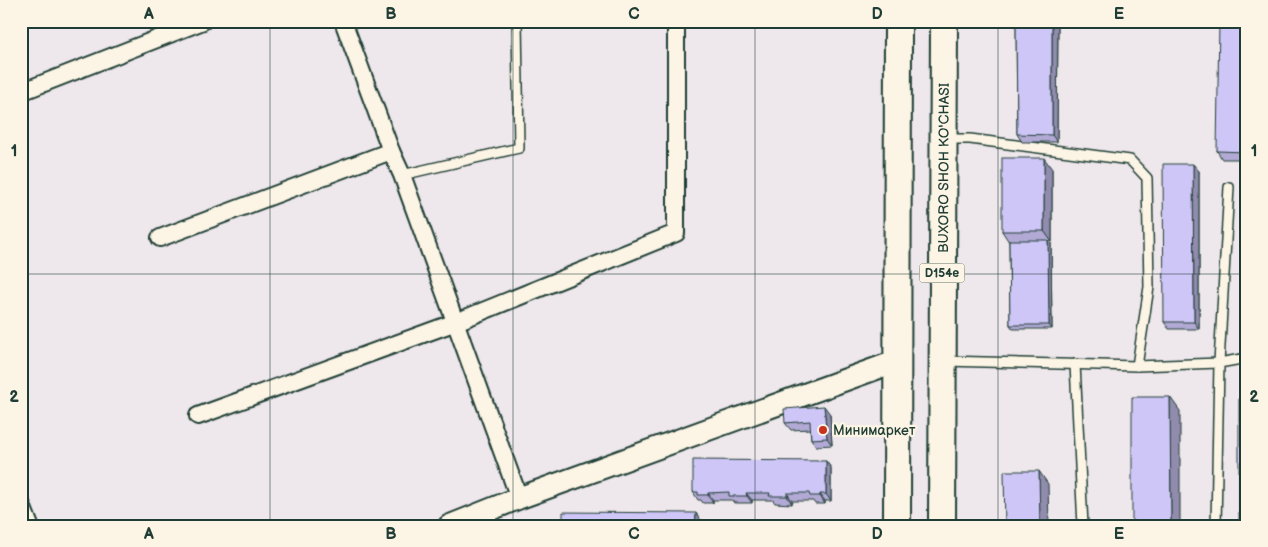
<svg xmlns="http://www.w3.org/2000/svg" width="1268" height="547" viewBox="0 0 1268 547" font-family="'Balsamiq Sans',sans-serif">
<style>
.lines{fill:none;stroke-linecap:round;stroke-linejoin:round}
.service-casing{stroke:#1f3d34;stroke-width:12}
.minor-casing{stroke:#1f3d34;stroke-width:20}
.tertiary-casing{stroke:#1f3d34;stroke-width:25}
.primary-casing{stroke:#1f3d34;stroke-width:30}
.service{stroke:#fcf5e5;stroke-width:9}
.minor{stroke:#fcf5e5;stroke-width:16}
.tertiary{stroke:#fcf5e5;stroke-width:21}
.primary{stroke:#fcf5e5;stroke-width:26}
.wall{fill:#b2aad5;stroke:#1f3d34}
.shaded-wall{fill:#918bae;stroke:#1f3d34}
.building{fill:#cfc6f8;stroke:#1f3d34}
.grid{fill:none;stroke:#1f3d34;stroke-width:1;stroke-opacity:0.55}
.poi-dot{fill:#c8321e;stroke:#fcf5e5;stroke-width:2}
.labels{text-anchor:middle;dominant-baseline:central;stroke-width:4.5;stroke-linejoin:round;paint-order:stroke}
.shield{fill:#fcf5e5;stroke:#617469;stroke-width:1}
.shield-label{font-size:12px;font-weight:bold;fill:#1f3d34}
.street-label{font-size:14px;fill:#1f3d34;stroke:#fcf5e5}
.poi-label{font-size:14px;fill:#1f3d34;stroke:#fcf5e5;text-anchor:start}
.neatline{fill:none;stroke:#1f3d34;stroke-width:2}
.grid-label{font-size:16px;text-anchor:middle;font-weight:bold;fill:#1f3d34}
</style>
<rect width="100%" height="100%" fill="#eee7eb"/>
<filter id="ink" filterUnits="userSpaceOnUse"><feTurbulence type="fractalNoise" baseFrequency=".02" numOctaves="2"/><feDisplacementMap in="SourceGraphic" scale="10" xChannelSelector="R" yChannelSelector="G"/><feConvolveMatrix kernelMatrix="1 2 1 2 8 2 1 2 1" color-interpolation-filters="sRGB"/></filter>
<g filter="url(#ink)">
<g class="lines">
<defs>
<g id="service">
<path d="M946,139h24l160,21 17,18 2,109 -12,79"/>
<path d="M402,175l117,-27 -2,-127"/>
<path d="M944,361l193,5 82,-3 10,-176"/>
<path d="M1075,364l8,162"/>
<path d="M1216,526l3,-163 28,-5"/>
</g>
<g id="minor">
<path d="M343,21l48,130 11,24 117,323"/>
<path d="M21,92l182,-71"/>
<path d="M160,238l231,-87"/>
<path d="M198,416l258,-94 220,-89v-212"/>
<path d="M21,503l9,23"/>
</g>
<path id="tertiary" d="M449,526l70,-28 378,-137"/>
<g id="primary">
<path d="M897,526l1,-505"/>
<path id="s1" d="M942,526l2,-505"/>
</g>
</defs>
<use href="#service" class="service-casing"/>
<use href="#minor" class="minor-casing"/>
<use href="#tertiary" class="tertiary-casing"/>
<use href="#primary" class="primary-casing"/>
<use href="#service" class="service"/>
<use href="#minor" class="minor"/>
<use href="#tertiary" class="tertiary"/>
<use href="#primary" class="primary"/>
</g>
<g class="wall">
<path d="M1016,21h42l-1,121h-35l-5,-8z"/>
<path d="M1247,21v138h-25l-5,-8z"/>
<path d="M1052,169v73h-2l1,1 1,86h-39l-3,-4 -1,-83 -7,-11z"/>
<path d="M1199,171v158h-30l-5,-7z"/>
<path d="M830,414l2,31 -16,1 -5,-7 -1,-10 -19,1 -6,-7z"/>
<path d="M826,461l5,7v33h-6v3h-10l-2,-3h-21v3l-17,-1 -2,-3h-21v3h-18l-2,-3h-19v3h-10l-2,-3h-3l-5,-8z"/>
</g>
<g class="shaded-wall">
<path d="M1052,21h6l-1,121 -5,-7z"/>
<path d="M1044,158l8,11v73l-8,-11z"/>
<path d="M1193,164l6,7v158l-5,-7z"/>
<path d="M1048,240l3,3 1,86 -3,-4z"/>
<path d="M1170,397l10,14v115h-9z"/>
<path d="M824,406l6,8 2,31 -5,-7z"/>
<path d="M826,461l5,7v33l-5,-7z"/>
<path d="M1039,471l9,13 1,42h-9z"/>
<path d="M708,493l5,7v3l-5,-8z"/>
<path d="M746,493l6,7v3l-5,-7z"/>
<path d="M787,493l5,8v3l-5,-8z"/>
<path d="M820,494l5,7v3l-5,-8z"/>
<path d="M696,513l5,7v6h-6z"/>
</g>
<g class="building">
<path d="M1016,21h36v114l-35,-1z"/>
<path d="M1219,21h28v131l-30,-1z"/>
<rect x="1002" y="158" width="42" height="73"/>
<path d="M1163,164h30l1,158h-30z"/>
<rect x="1244" y="173" width="3" height="35"/>
<path d="M1009,240h39l1,85h-39z"/>
<path d="M1132,397h38l1,129h-39z"/>
<rect x="1239" y="398" width="8" height="128"/>
<path d="M824,406l3,32 -16,1 -1,-18 -25,2 -1,-14z"/>
<path d="M693,460l133,1v33h-6v2h-10l-1,-3h-22v3h-18l1,-3h-24l1,3h-18v-4l-21,1v2h-10v-3h-5z"/>
<path d="M1004,471h35l1,55h-35z"/>
<path d="M563,512l133,1 -1,13h-132z"/>
</g>
</g>
<path class="grid" d="M270,21v505M513,21v505M755,21v505M998,21v505M21,274h1226"/>
<circle class="poi-dot" cx="823" cy="430" r="5"/>
<g class="labels">
<rect class="shield" x="919.5" y="263.5" width="45" height="19" rx="4"/>
<g class="shield-label">
<text x="942" y="273">D154e</text>
</g>
<g class="street-label">
<text stroke="none"><textPath href="#s1" startOffset="358">BUXORO SHOH KO'CHASI</textPath></text>
</g>
<g class="poi-label">
<text x="833" y="430">Минимаркет</text>
</g>
</g>
<rect width="1268" height="547" fill="none" stroke="#fcf5e5" stroke-width="55"/>
<rect x="28" y="28" width="1212" height="492" class="neatline"/>
<g class="grid-label">
<text x="149" y="19">A</text>
<text x="391" y="19">B</text>
<text x="634" y="19">C</text>
<text x="877" y="19">D</text>
<text x="1119" y="19">E</text>
<text x="14" y="156">1</text>
<text x="1254" y="156">1</text>
<text x="14" y="402">2</text>
<text x="1254" y="402">2</text>
<text x="149" y="539">A</text>
<text x="391" y="539">B</text>
<text x="634" y="539">C</text>
<text x="877" y="539">D</text>
<text x="1119" y="539">E</text>
</g>
</svg>
